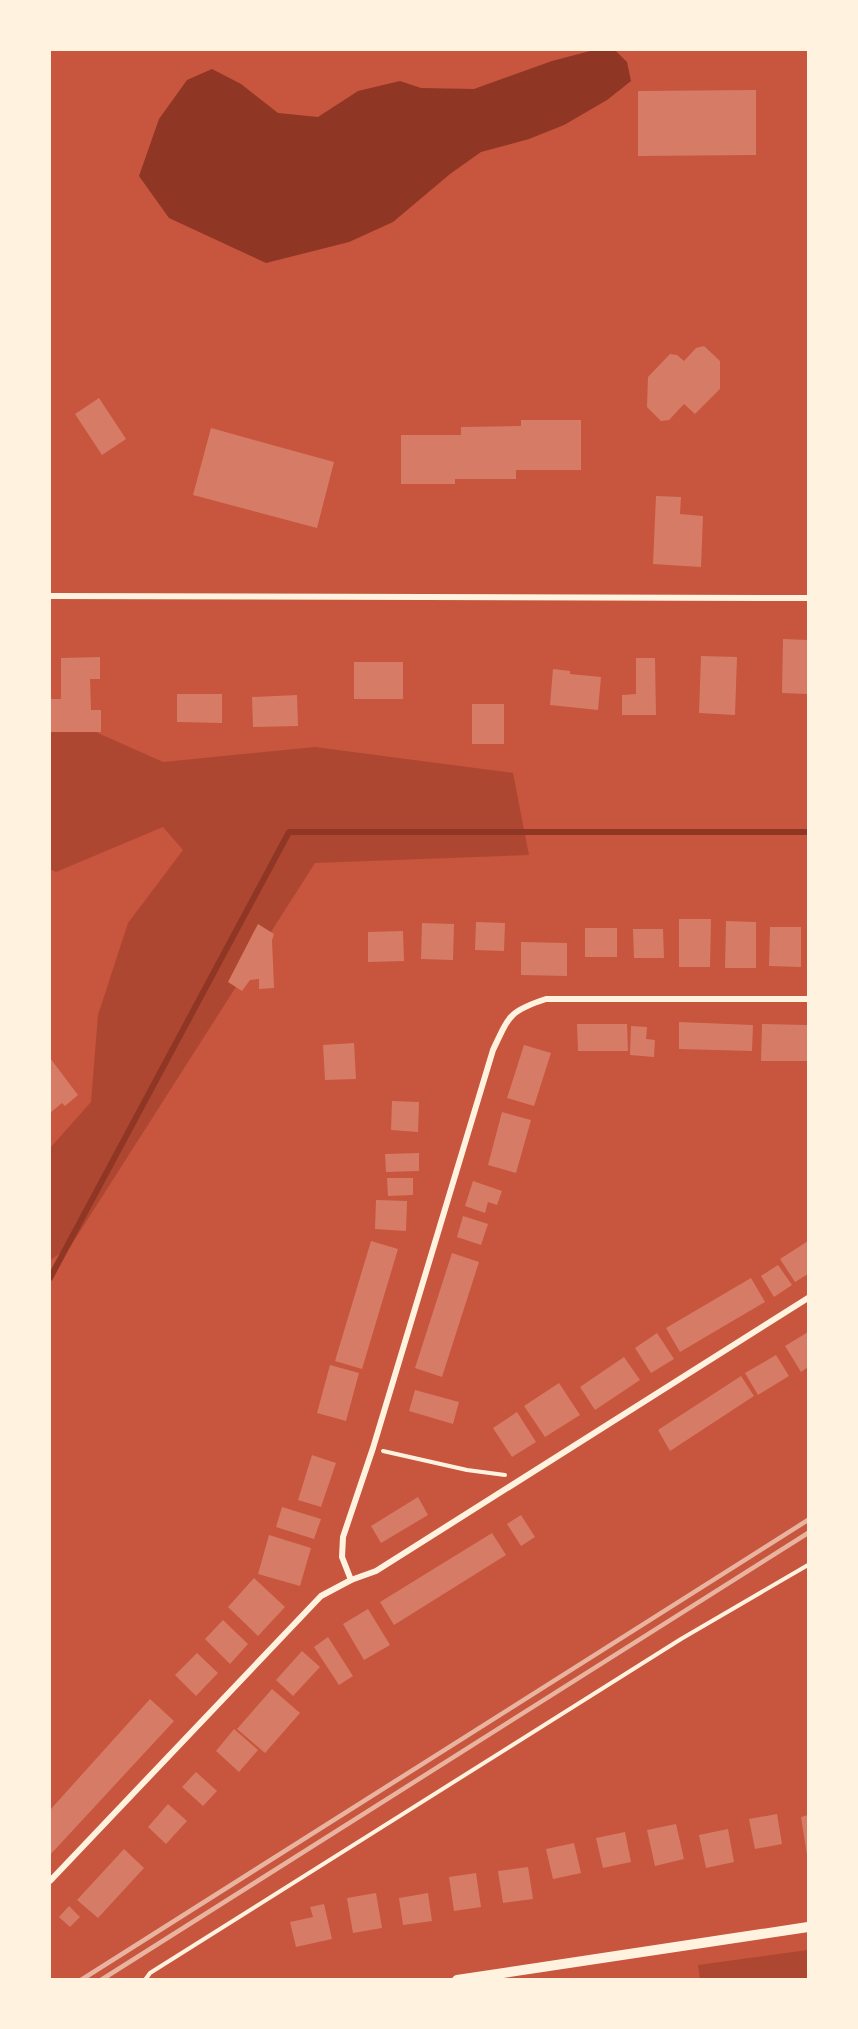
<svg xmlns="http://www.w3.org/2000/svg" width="858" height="2029" viewBox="0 0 858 2029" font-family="'Nunito Sans',sans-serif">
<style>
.green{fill:#ae4732}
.water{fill:#8f3625}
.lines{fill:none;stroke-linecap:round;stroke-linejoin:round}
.stream{stroke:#8f3625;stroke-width:6}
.building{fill:#d67c66}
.path{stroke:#fff3e0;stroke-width:4}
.minor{stroke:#fff3e0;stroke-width:6}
.tertiary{stroke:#fff3e0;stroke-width:10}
.rail{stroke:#e9b49f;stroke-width:4.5}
</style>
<rect width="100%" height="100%" fill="#c8553d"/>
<g class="green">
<path d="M62,717l101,45 152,-15 198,26 16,82 -214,8 -245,384 -20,13v-112l41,-46 7,-87 30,-92 55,-73 -20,-23 -107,45 -6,-3v-151z"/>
<path d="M808,1950v29h-108l-2,-14z"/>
</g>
<path class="water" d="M594,50l22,1 11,11 4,19 -24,19 -43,25 -35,14 -48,13 -31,22 -57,48 -44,20 -83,21 -97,-45 -30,-42 20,-57 28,-39 25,-11 29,15 37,29 40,4 40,-26 42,-10 21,7 53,1 78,-28z"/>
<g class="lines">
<path class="stream" d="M50,1278l239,-446h519"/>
</g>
<g class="building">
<path d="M756,90v65l-118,1v-65z"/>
<path d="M704,346l16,15v28l-25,25 -11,-10 -15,16 -8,1 -14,-14 1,-30 22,-23 7,1 7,6 12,-13z"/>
<path d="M99,398l27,41 -24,16 -27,-41z"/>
<path d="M521,420h60v50h-65v9h-61v5h-54v-49h60v-8l60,-1z"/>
<path d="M211,428l123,34 -17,66 -124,-33z"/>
<path d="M656,496l25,1 -1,17 23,2 -2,51 -48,-3z"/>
<path d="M783,639l25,1v54l-26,-1z"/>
<path d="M701,656l36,1 -2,58 -36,-2z"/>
<path d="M100,657v22h-10l1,31h10v22h-51v-33h11v-41z"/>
<path d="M636,658h19l1,57h-34v-20l14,-1z"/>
<rect x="354" y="662" width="49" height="37"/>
<path d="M553,669l17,2v3l31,3 -3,33 -48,-5z"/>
<path d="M177,694h45v29l-45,-1z"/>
<path d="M297,695l1,31 -45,1 -1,-30z"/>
<rect x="472" y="704" width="32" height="40"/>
<path d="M679,919h32l-1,48h-31z"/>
<path d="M726,921l30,1v46h-31z"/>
<path d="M476,922l29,1 -1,28 -29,-1z"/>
<path d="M422,923l32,1 -1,36 -32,-1z"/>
<path d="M258,924l16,10 -2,6 2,48 -15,1v-10l-9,1 -8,11 -14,-9z"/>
<path d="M770,927h31v40l-32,-1z"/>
<rect x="585" y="928" width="32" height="29"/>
<path d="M633,929h30l1,29h-30z"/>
<path d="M403,931l1,30 -36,1v-30z"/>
<path d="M521,942l46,1v33l-46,-1z"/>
<path d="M679,1022l74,3 -1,26 -73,-2z"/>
<path d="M577,1024h50l1,27h-50z"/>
<path d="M762,1024l46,1v36h-47z"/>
<path d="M631,1026l16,1 -1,12 9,1 -1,17 -24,-2z"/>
<path d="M354,1043l2,36 -31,1 -2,-35z"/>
<path d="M524,1045l27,8 -17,53 -27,-8z"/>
<path d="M50,1058l28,37 -13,11 -3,-3 -12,10z"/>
<path d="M392,1101l27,1 -1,30 -27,-2z"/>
<path d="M502,1112l29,8 -15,53 -28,-8z"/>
<path d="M419,1153v18l-33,1 -1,-18z"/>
<path d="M387,1178h26v17l-25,1z"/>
<path d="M473,1181l29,10 -5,14 -9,-3 -3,11 -20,-7z"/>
<path d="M376,1200l31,1 -1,30 -31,-2z"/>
<path d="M463,1216l25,8 -7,21 -24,-8z"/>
<path d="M371,1241l27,8 -36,120 -27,-8z"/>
<path d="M808,1241v33l-13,8 -15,-23z"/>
<path d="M452,1253l27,9 -37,115 -27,-9z"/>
<path d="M778,1265l14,20 -18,12 -13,-21z"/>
<path d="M751,1278l14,24 -85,50 -14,-24z"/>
<path d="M808,1332v35l-7,5 -16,-26z"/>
<path d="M657,1333l17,26 -23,14 -16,-25z"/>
<path d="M776,1355l13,21 -31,19 -13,-22z"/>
<path d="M624,1357l16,23 -45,30 -15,-23z"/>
<path d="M330,1365l29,8 -13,48 -29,-8z"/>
<path d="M741,1376l13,20 -84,55 -12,-21z"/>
<path d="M559,1383l21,32 -35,22 -21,-31z"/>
<path d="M415,1390l44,12 -6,22 -44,-13z"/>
<path d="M517,1412l19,30 -24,15 -19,-29z"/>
<path d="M312,1455l24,8 -15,44 -23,-7z"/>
<path d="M418,1497l10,18 -47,28 -10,-17z"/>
<path d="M282,1507l39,12 -7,20 -38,-12z"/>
<path d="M521,1515l14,22 -14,9 -14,-22z"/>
<path d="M492,1533l14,22 -112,70 -14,-23z"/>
<path d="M269,1535l42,13 -11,38 -42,-12z"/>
<path d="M254,1578l31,29 -27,29 -30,-29z"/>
<path d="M368,1609l22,36 -26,15 -21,-36z"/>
<path d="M223,1620l25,24 -18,20 -25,-25z"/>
<path d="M328,1637l25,39 -14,9 -25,-38z"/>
<path d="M302,1651l18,16 -27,29 -17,-16z"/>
<path d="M197,1653l21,20 -22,23 -21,-21z"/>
<path d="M272,1689l28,24 -35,40 -28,-24z"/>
<path d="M150,1699l24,22 -124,134v-45z"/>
<path d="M234,1729l24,21 -19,22 -23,-21z"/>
<path d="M196,1772l21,19 -14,15 -21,-19z"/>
<path d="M168,1804l19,17 -21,23 -18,-17z"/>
<path d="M777,1814l5,30 -27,5 -6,-30z"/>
<path d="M808,1815v40h-1l-6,-38z"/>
<path d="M676,1824l8,35 -29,7 -8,-36z"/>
<path d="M728,1829l6,33 -28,6 -7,-33z"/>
<path d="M625,1832l6,30 -28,6 -7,-30z"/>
<path d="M574,1843l7,30 -28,6 -7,-30z"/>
<path d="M124,1849l20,19 -46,50 -21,-18z"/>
<path d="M528,1867l5,32 -30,4 -5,-32z"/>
<path d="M476,1873l5,34 -27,4 -5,-34z"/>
<path d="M376,1893l6,35 -29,5 -6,-35z"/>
<path d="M428,1893l4,28 -29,4 -4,-27z"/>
<path d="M324,1904l8,35 -36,8 -6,-25 23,-5 -3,-10z"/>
<path d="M69,1906l11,11 -10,10 -11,-10z"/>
</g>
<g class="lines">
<g class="path">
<path d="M383,1451l84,19 38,5"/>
<path d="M145,1980l5,-7 531,-334 127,-74"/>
</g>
<g class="minor">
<path d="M50,596l758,2"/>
<path d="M351,1580l-9,-23 1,-20 30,-89 120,-398c16,-34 16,-39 53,-51h262"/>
<path d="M50,1881l271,-285 30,-16 25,-9 432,-273"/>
</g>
<path class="tertiary" d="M457,1980l351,-53"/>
<g class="rail">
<path d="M81,1980l727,-460"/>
<path d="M101,1980l707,-447"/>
</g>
</g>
<rect width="858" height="2029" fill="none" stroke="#fff3e0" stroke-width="102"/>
</svg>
